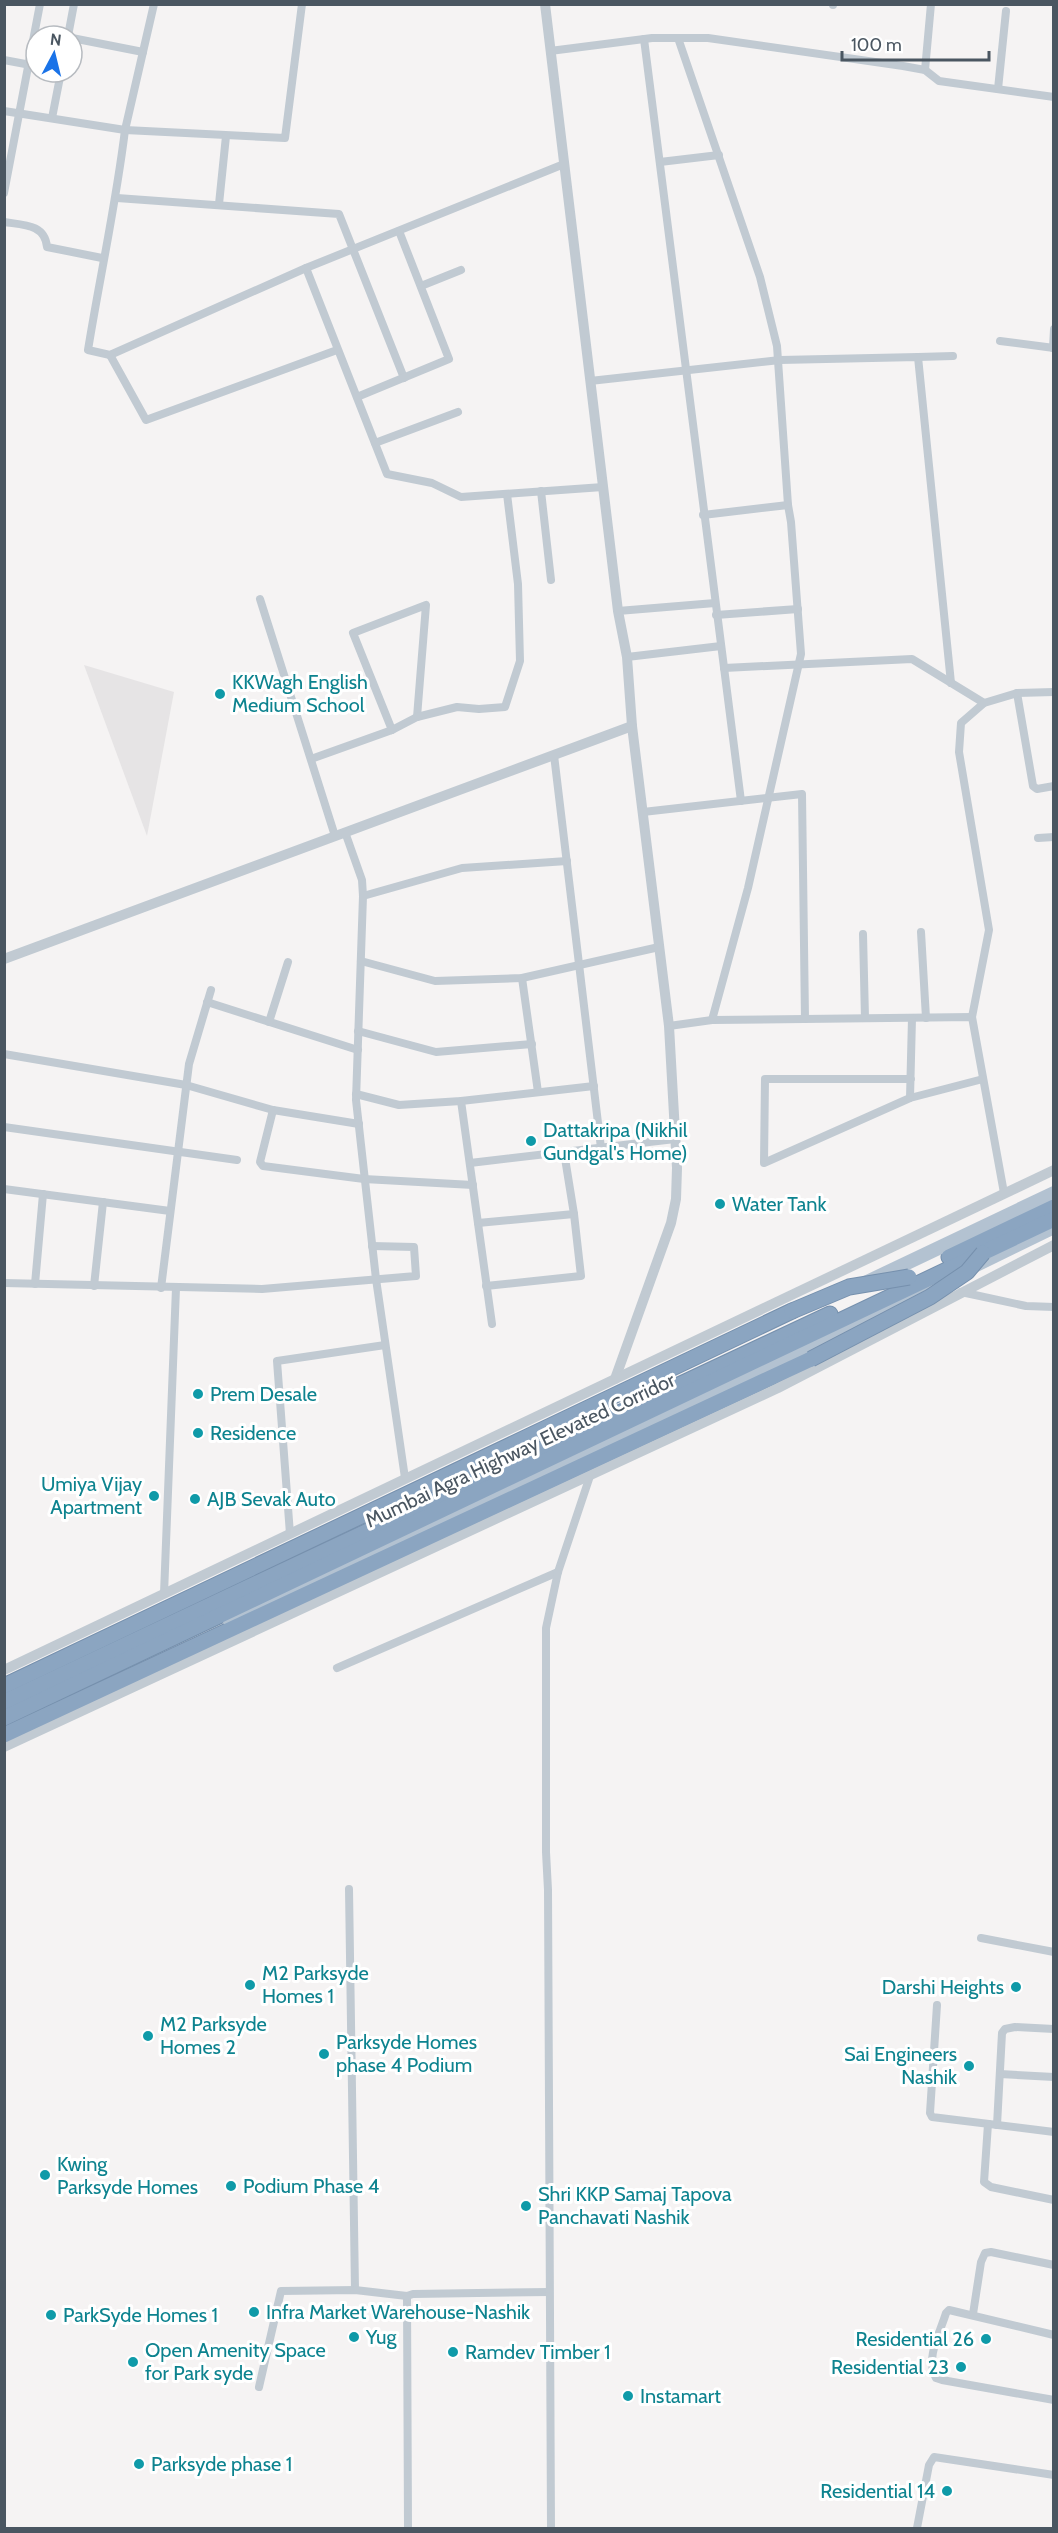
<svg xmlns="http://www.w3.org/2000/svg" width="1058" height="2533" viewBox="0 0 1058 2533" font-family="Cabin,sans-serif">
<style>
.education{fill:#e6e4e5}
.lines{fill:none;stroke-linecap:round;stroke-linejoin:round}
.motorway-casing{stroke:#7690ad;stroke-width:17}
.minor{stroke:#c1cad2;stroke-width:8}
.tertiary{stroke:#c1cad2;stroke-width:10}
.primary{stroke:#b3c2d1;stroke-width:14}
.motorway{stroke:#8ba5c1;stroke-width:15}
.motorway-bridge-casing{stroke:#7690ad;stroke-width:17;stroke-linecap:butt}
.motorway-bridge{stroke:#8ba5c1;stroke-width:15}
.culture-dot{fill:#0f9aa8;stroke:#fff;stroke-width:2}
.labels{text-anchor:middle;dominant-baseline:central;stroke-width:6;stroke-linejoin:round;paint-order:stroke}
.culture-label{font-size:20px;fill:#0d838f;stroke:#fff;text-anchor:start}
.street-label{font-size:20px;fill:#4a5661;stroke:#fff}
</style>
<rect width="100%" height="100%" fill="#f5f3f3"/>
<path class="education" d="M84,665l90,27 -27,144z"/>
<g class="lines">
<defs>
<g id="motorway">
<path d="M949,1257l105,-50"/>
<path d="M4,1686l788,-375"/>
<path d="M4,1702l826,-388"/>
<path d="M4,1718l1050,-499"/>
<path d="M4,1735l807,-376"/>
</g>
</defs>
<use href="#motorway" class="motorway-casing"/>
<g class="minor">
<path d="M302,4l-17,134 -160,-8c-9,74 -25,146 -37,220l22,5 196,-87 258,-104"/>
<path d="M833,5v-1"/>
<path d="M68,36l6,-32"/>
<path d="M72,38l71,14"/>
<path d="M678,38l82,239 17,69 11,159 3,17 10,132 -53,234 -36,132"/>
<path d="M644,39l97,762"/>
<path d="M550,51l102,-13h56l195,28 22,4 14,11 115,16"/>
<path d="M4,60l32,6"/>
<path d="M925,70l6,-66"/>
<path d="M998,89l8,-78"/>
<path d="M4,111l121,19 29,-126"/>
<path d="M52,118l9,-46"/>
<path d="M660,162l59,-7"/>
<path d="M4,193l36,-189"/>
<path d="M117,198l222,16 65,164"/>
<path d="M219,204l7,-68"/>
<path d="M4,222c19,3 41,2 43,25l55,11"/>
<path d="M306,268l81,206 45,9 29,14 142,-10"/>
<path d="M421,286l40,-16"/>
<path d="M1000,341l54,7"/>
<path d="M1053,348l1,-19"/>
<path d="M110,355l36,65 191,-70"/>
<path d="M918,357l35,-1"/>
<path d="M590,381l190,-21 138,-3 33,326"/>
<path d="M357,397l92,-38 -50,-128"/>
<path d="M375,443l83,-31"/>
<path d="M541,491l10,89"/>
<path d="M703,515l85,-10"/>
<path d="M260,599l75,237"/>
<path d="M618,611l97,-8"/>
<path d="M716,615l82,-6"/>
<path d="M627,657l94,-11"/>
<path d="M724,668l188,-9 72,44"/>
<path d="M1017,693l16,93 4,3 17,-3"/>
<path d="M392,730l-39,-97 73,-28 -9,112"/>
<path d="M554,755l47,393"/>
<path d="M311,759l81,-29 25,-13 40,-10 22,2 26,-2 15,-46 -2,-77 -11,-90"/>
<path d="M643,812l159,-18 3,225"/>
<path d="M345,832l17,48 1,16 -7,204 20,179 29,199"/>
<path d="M1038,838l16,-1"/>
<path d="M363,896l99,-28 105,-7"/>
<path d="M921,932l5,86"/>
<path d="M863,934l2,84"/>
<path d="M361,961l74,20 87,-3 137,-31"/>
<path d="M522,978l16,114"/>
<path d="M207,1002l151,48"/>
<path d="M972,1017l17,-87 -30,-178 2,-29 23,-20 33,-10 37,-1"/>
<path d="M269,1022l19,-60"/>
<path d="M669,1026l43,-6 260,-3 32,176"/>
<path d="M358,1031l78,21 96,-8"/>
<path d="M4,1054l182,31 87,25 86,14"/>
<path d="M911,1079h-146l-1,84 146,-65 2,-80"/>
<path d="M356,1094l43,11 62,-4 133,-15"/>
<path d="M910,1098l73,-19"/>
<path d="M461,1101l31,223"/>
<path d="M273,1110l-13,52 3,4 101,13 109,6"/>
<path d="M4,1127l233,33"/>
<path d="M470,1163l205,-24"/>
<path d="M4,1189l166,22"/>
<path d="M478,1223l96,-9 -10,-62"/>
<path d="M4,1283l258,6 154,-13 -2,-29 -42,-1"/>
<path d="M35,1284l8,-90"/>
<path d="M94,1286l9,-84"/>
<path d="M486,1286l95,-10 -7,-62"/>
<path d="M161,1288l28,-224 22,-74"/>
<path d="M961,1292l65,14 28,1"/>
<path d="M290,1534l-13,-173 108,-16"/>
<path d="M164,1594l12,-306"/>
<path d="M337,1668l221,-96"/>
<path d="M349,1889l6,401"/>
<path d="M981,1938l73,14"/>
<path d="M937,2005l-7,108 2,4 122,15"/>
<path d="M1000,2074l54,3"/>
<path d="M988,2124l-4,58 7,5 63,13"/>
<path d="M997,2125l5,-92 3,-4 10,-2 39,2"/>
<path d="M407,2296l1,232"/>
<path d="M973,2314l8,-52 4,-9 6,-1 63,13"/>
<path d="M1054,2335l-105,-25 -3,3c-6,20 -21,45 -10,65l6,2 112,20"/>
<path d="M259,2387l22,-96 74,-1 52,6 6,-2 136,-2"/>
<path d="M551,2528l-3,-638 -2,-38v-224l12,-56 32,-96"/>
<path d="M917,2528l12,-63 5,-8 120,18"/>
</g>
<g class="tertiary">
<path d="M545,4l73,607 9,46 5,69 37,300 8,142 -1,31 -5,24 -56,156"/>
<path d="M4,959l628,-233"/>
<path d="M4,1670l1050,-500"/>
<path d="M4,1747l774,-359 276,-143"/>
</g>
<g class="primary">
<path d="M972,1267l82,-40"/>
<path d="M867,1282l187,-89"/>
<path d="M229,1619l584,-274 131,-64"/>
</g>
<use href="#motorway" class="motorway"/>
<defs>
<g id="motorway-bridge">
<path d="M792,1311l57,-24 60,-10"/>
<path d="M811,1359l119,-62 37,-25 16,-19"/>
</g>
</defs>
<use href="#motorway-bridge" class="motorway-bridge-casing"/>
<use href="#motorway-bridge" class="motorway-bridge"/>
</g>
<g class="culture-dot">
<circle cx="220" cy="694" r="6"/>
<circle cx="531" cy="1141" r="6"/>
<circle cx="720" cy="1204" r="6"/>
<circle cx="198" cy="1394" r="6"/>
<circle cx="198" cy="1433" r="6"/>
<circle cx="154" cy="1496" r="6"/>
<circle cx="195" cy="1499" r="6"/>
<circle cx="250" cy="1985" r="6"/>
<circle cx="1016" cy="1987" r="6"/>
<circle cx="148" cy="2036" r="6"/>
<circle cx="324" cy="2054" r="6"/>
<circle cx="969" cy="2066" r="6"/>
<circle cx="45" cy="2175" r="6"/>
<circle cx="231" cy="2186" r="6"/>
<circle cx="526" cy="2206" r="6"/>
<circle cx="254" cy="2312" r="6"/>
<circle cx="51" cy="2315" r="6"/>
<circle cx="354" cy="2337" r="6"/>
<circle cx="986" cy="2339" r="6"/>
<circle cx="453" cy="2352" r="6"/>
<circle cx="133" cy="2362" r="6"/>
<circle cx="961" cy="2367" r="6"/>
<circle cx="628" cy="2396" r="6"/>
<circle cx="139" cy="2464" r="6"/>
<circle cx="947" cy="2491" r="6"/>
</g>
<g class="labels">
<g class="culture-label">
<text x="232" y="682">KKWagh English<tspan x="232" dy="23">Medium School</tspan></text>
<text x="543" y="1130">Dattakripa (Nikhil<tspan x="543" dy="23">Gundgal's Home)</tspan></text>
<text x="732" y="1204">Water Tank</text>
<text x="210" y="1394">Prem Desale</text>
<text x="210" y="1433">Residence</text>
<text x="142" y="1484" text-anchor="end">Umiya Vijay<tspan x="142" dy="23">Apartment</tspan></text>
<text x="207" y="1499">AJB Sevak Auto</text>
<text x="262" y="1973">M2 Parksyde<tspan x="262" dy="23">Homes 1</tspan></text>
<text x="1004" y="1987" text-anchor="end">Darshi Heights</text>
<text x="160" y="2024">M2 Parksyde<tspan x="160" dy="23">Homes 2</tspan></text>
<text x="336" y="2042">Parksyde Homes<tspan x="336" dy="23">phase 4 Podium</tspan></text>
<text x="957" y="2054" text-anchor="end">Sai Engineers<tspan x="957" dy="23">Nashik</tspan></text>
<text x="57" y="2164">Kwing<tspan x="57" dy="23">Parksyde Homes</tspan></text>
<text x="243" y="2186">Podium Phase 4</text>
<text x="538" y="2194">Shri KKP Samaj Tapova<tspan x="538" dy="23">Panchavati Nashik</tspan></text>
<text x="266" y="2312">Infra Market Warehouse-Nashik</text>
<text x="63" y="2315">ParkSyde Homes 1</text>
<text x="366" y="2337">Yug</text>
<text x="974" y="2339" text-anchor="end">Residential 26</text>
<text x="145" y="2350">Open Amenity Space<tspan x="145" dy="23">for Park syde</tspan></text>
<text x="465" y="2352">Ramdev Timber 1</text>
<text x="949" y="2367" text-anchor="end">Residential 23</text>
<text x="640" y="2396">Instamart</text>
<text x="151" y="2464">Parksyde phase 1</text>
<text x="935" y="2491" text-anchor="end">Residential 14</text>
</g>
<g class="street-label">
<text transform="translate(520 1450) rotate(-25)">Mumbai Agra Highway Elevated Corridor</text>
</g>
</g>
<rect width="1058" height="2533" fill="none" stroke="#4a5661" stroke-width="12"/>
<g transform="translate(54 54) rotate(7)"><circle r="28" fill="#ffffff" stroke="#b7bbc0" stroke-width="1.5"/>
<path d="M0-4.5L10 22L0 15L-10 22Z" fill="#1a73e8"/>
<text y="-9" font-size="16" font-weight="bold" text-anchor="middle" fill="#4a5661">N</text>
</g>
<path d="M842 51v9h147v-9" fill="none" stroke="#4a5661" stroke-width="3"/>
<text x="851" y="51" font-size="18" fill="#4a5661" stroke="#ffffff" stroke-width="4.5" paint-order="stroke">100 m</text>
</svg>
